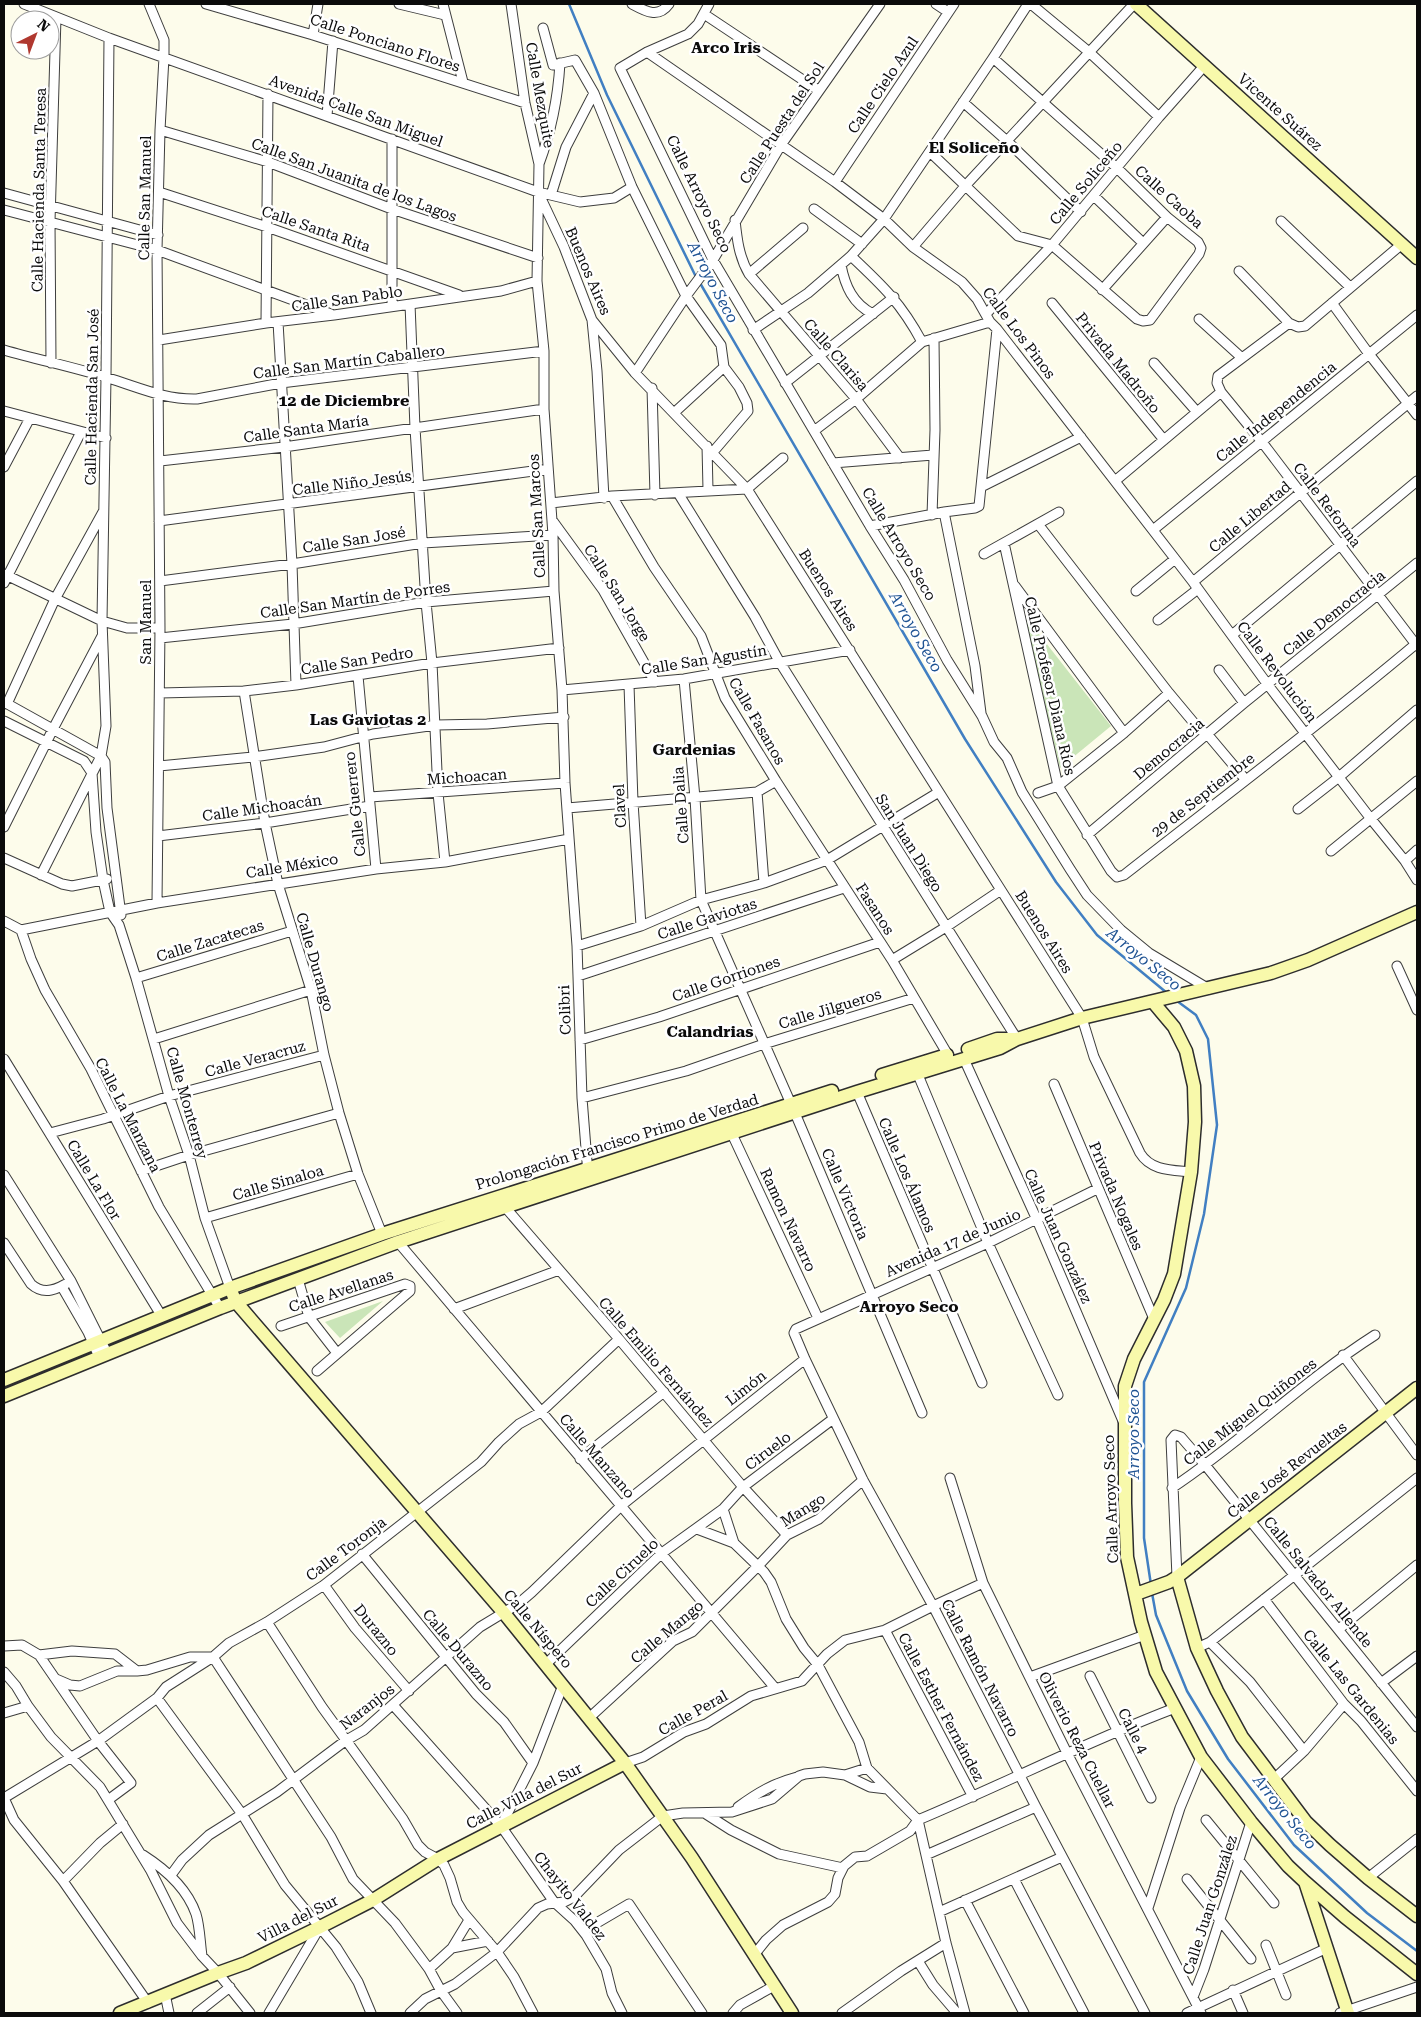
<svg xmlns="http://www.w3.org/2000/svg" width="1421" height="2017" viewBox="0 0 1421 2017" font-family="'Roboto Serif',serif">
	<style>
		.green { fill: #cae5b8 }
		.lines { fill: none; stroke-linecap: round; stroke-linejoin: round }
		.stream { stroke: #417fc2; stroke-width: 2.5 }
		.street-casing { stroke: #3e3e3e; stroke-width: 11 }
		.secondary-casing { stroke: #2d2d2d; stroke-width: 15 }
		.street { stroke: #fff; stroke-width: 9 }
		.secondary { stroke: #f8f9ab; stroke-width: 12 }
		.labels { text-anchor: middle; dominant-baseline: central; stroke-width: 5; stroke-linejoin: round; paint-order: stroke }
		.street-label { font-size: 15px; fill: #0b0b0b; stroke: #fff }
		.neighbourhood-label { font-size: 16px; font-weight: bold; fill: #0b0b0b; stroke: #fff }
		.water-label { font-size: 16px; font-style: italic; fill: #1f5393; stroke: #fff }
	</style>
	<rect width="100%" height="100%" fill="#fdfceb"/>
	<!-- green -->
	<path class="green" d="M1025,620H1028L1111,726L1060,768Z
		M383,1301L340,1338L325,1322Z"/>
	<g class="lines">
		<!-- stream -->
		<path class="stream" d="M569,4L607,95L697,279
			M700,283L965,739L1056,882L1097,935L1167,993
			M1151,1585L1144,1538V1382L1186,1288L1204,1214L1217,1125L1208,1039L1196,1015L1177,1001
			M1152,1593L1156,1615L1187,1691L1228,1759L1294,1845L1367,1913L1417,1951"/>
		<defs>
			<path id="street" d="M24,4L109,38L538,192L580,202L614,198L632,187
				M149,4L164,40V57L160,130L157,250L160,628L157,903
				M206,4L313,35L525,103
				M399,4L445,15
				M443,4L463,82
				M511,4L525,103L539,164L537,281L544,351V409L553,535L554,591L562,690L565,783L577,946L582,1098L588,1174
				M632,4C645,11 658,19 669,4
				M709,4L698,24L688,34L647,52L620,68L713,260L870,526L904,580L947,660L982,716L994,742L1007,758L1022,792L1070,869L1087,895L1121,930L1149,953L1209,989
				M936,4L948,12
				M1031,4L1089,52L1159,117
				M704,14L818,90
				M543,28L553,65L575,60L594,93L632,187L686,296L721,345L724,367L739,387L747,403L748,411L713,452
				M313,35L318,4
				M647,52L835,182L884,219L913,247L962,282L977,299L990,322L997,329L1193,582L1268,685L1371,819L1405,861L1417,880
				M963,102L1007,141L1081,212
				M327,116L333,41
				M160,130L268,162L392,209L538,258
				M392,139V306
				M930,152L1018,236L1052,245L1137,319L1143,321L1150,320L1199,254L1201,248L1198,242L1167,217L1117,168L993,58
				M539,164C551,132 558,97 560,63
				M835,182L954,4
				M159,192L267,227L459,295
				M538,192L564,247L592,320L635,373L747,489L1082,1018L1094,1057L1140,1153C1151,1171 1172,1170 1191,1172
				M4,193L158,235
				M551,195L566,147L594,93
				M1094,196L1143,243
				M814,209L862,244
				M4,210L157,250L331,314
				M735,220C737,239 739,257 749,274L856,399L900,458
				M1281,221L1350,287
				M1402,244L1305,326L1298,327L1289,323L1218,376L1217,383L1221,392L1262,442L1417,646
				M913,247L966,185L1134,4
				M851,256C883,286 901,303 922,342
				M841,265C845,286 853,304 873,314
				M1239,271L1289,323
				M749,274L803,228
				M1102,290L1167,217
				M1052,303L1164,440
				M1332,303L1369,354L1417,415
				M410,304L415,428L426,602L432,663L438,793L445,862
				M986,314L1052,245L1159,117L1205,65
				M1199,319L1242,358
				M592,320L597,371L604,498
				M278,322L292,564L296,685
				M266,323L268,94
				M753,330L808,293L851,256L884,219L993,58L1028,4
				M159,340L266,323L334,315L501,291L537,281
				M4,350C38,360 74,367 108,378C138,387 165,400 197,399L281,383L544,351
				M51,363L50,221L56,17
				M1154,363L1197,412
				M635,373L686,296L713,260L781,145L880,4
				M785,383L894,297
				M652,388L655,495
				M4,411L106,438
				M675,412L724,367
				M814,431L856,399L922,342L990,322
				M707,446L708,490
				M160,461L284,447L544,409
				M833,463L933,455
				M4,467L30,418
				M1115,481L1221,392
				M981,487L1081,437
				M747,489L783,458
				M678,493L755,617L779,661L1017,1039
				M612,496L654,567L701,636L725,698L776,781L892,960L948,1055
				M551,503L612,496L747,489
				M944,512L975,666L981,713
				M932,515L935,430L934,338
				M552,520L603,590L655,682
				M159,521L548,469
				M1038,524L1169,693L1199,729L1208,735L1245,779
				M870,526L944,512L975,508L979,506L997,329
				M1153,530L1417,315
				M1004,543L1058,786L1111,871L1117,877L1124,875C1222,798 1322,723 1417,643
				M984,554L1059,512
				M4,574L102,621L127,628H160
				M160,581L292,564L423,543L553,535
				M1193,582L1417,396
				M4,583L81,432
				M1015,586L1124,733
				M1136,591L1175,559
				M1158,620L1198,589
				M1232,635L1417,481
				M160,638L293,624L426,602L554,591
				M1219,670L1244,703
				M358,676L376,869
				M684,679L695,798L701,900L795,1113L922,1413
				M629,685L633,802L641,926
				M562,690L684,679L850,650
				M244,691L265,823L278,884L311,990L324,1055L339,1113L358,1174L382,1234
				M160,693L244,691L296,685L432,663L559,648
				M4,702L101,756L105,762L107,808L121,915
				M7,704L55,599L103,512
				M4,721L84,761L92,773L96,832L103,880L110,912L119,925L136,978L169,1096L189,1155L205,1218L230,1288
				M159,766L253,757L324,747L373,734L436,725L487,724L564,717
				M757,792L764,883
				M1038,793L1058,786L1124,733L1169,693
				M370,797L565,783
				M567,808L757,792L776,781
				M1298,809L1339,777L1417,710
				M4,827L53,729L102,636
				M1087,835L1244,703L1417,563
				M158,836L265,823L370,806
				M1331,851L1417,781
				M4,858L62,884L72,886L107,879
				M1405,861L1417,850
				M41,875L101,756L106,726L102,621L106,377L109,38
				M4,921L21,930
				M21,930L157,903L376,869L445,862L569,839
				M21,930L31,959L45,990L91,1069L159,1207L220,1308
				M577,946L641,926L701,900L764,883L827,860L939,792
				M892,960L946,927L1001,890
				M1397,966L1417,1010
				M578,976L844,888
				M136,978L292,931
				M154,1039L311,990
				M580,1040L659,1017L880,942
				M4,1059L161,1315
				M964,1059L1037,1220L1123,1421
				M916,1070L988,1243L1058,1395
				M1054,1084L1154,1319
				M857,1092L982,1383
				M582,1098L686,1071L764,1044L914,998
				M50,1133L103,1119L169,1096L324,1055
				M732,1134L818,1318
				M141,1171L189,1155L339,1113
				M4,1175L71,1281L107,1353
				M1097,1189L988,1243L796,1329L794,1333L805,1359L863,1480L933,1606L1036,1807L1145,2013
				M505,1207L619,1339L743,1487L787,1535
				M205,1218L358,1174
				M398,1242L775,1688
				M4,1243L31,1284C44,1296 58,1289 71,1281
				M298,1279L309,1317L337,1353
				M62,1287L88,1332L99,1357
				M454,1309L559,1270
				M281,1326L405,1284L410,1286V1291L317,1371
				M1343,1355L1417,1455
				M580,1459L664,1392
				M950,1478L983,1583L1067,1753L1201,2013
				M1172,1488C1243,1441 1303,1381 1375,1335
				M723,1509L734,1543
				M697,1529L734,1543L764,1572L771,1582L786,1619L804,1648L818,1665L859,1742L867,1768L918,1820L946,1943L965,2013
				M362,1554L476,1694L504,1722L533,1763
				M1177,1577L1171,1440L1175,1435L1181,1437L1206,1466L1417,1727
				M324,1585L355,1628L409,1691
				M1264,1599L1344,1704L1361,1721L1417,1791
				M267,1622L322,1707L403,1819L418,1845L425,1852L438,1859L444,1865L450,1878L457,1902L463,1912L497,1952L514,1977L533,2013
				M1339,1629L1417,1565
				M885,1630L973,1797
				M1210,1642L1250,1682L1304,1751
				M4,1646L22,1645L39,1655L72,1651L115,1654L137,1671L147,1670L190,1657H213L331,1837L353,1879L395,1923L429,1969L441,1991L457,2013
				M1197,1648L1210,1642L1417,1478
				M39,1655L98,1741L131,1783L108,1800
				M546,1664L662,1553L723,1509L743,1487L833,1419
				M4,1672L16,1686L28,1706L51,1737L100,1787L151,1871L177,1923L202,1956L218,1973L250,2013
				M1090,1676L1151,1798
				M1030,1677L1145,1635
				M56,1679L70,1685L80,1686L117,1671H136
				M1381,1683L1417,1656
				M157,1698L242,1814L285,1885L336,1947L358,1982L371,2013
				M393,1705L501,1826L554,1902L575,1921L586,1935L606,1969L612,1993L622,2013
				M4,1713L28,1706
				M589,1718L673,1641L692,1632L759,1565L787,1535L819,1519L863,1480
				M625,1763L643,1757L684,1732L706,1724L751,1696L802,1681L827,1654L845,1640L885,1630L933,1606L983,1583
				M845,1775L870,1787L887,1789
				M1274,1779L1304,1751L1344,1704
				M4,1798L98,1741L157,1698L166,1687L213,1657L229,1643L267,1622L324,1585L481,1462L499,1442L519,1424L541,1412L619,1339
				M4,1798L14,1820L63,1881L148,2003
				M738,1807C757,1793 774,1783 797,1777
				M706,1814L731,1830L779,1854L843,1868
				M918,1820C1004,1784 1088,1741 1175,1708
				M1206,1820L1274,1903
				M501,1826L533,1763L563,1685
				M143,1855C165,1869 187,1888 196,1914C200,1927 200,1942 202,1956
				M926,1855L1036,1807
				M171,1875L182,1860L209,1835L277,1792L345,1741L364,1730L480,1627L518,1604L532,1592L622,1505L805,1359
				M1368,1878L1417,1839
				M1014,1879L1084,2013
				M1187,1879L1251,1959
				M63,1881L100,1843L123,1824
				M965,1900L1024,2013
				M1148,1908L1180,1808L1201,1757
				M939,1912L1062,1857
				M583,1931L629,1904L702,2013
				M1266,1945L1286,1995
				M452,1948L488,1941
				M754,1955L766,1940L783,1925L828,1902L835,1894L838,1878L844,1866L855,1857L867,1856L910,1831L918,1820
				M918,1961L933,1985L957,2013
				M429,1969L452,1948L469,1920
				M1233,1990L1243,2013
				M165,1994L169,2013
				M1193,1997L1204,1969L1251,1822
				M197,2013L230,1987
				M269,2013L320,1927
				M410,2013L425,1999L455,1984L497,1952L538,1908L547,1904L564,1902L574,1897L619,1850L663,1816L683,1813L732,1812L772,1799L799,1776L805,1774L823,1772L845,1775L867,1768
				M733,2013L740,2005L774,1986
				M842,2013L901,1971L946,1943
				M1187,2013L1325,1949
				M1340,2013L1417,1987"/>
			<path id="secondary" d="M1136,4L1417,258
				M1153,1002L1174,1027L1186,1051L1194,1086L1195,1122L1191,1172L1174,1274L1164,1300L1134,1359L1125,1386V1503L1127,1557L1141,1622L1156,1672L1201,1757L1251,1822L1288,1866L1305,1882L1345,1917L1417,1974
				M968,1049L997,1039H1014
				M882,1075L947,1055
				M233,1295L236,1302L504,1613L625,1763L692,1858L792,2013
				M4,1380L230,1288L382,1234L832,1091
				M4,1396L220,1308L398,1242L857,1092L1000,1048L1017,1039L1082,1018L1271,973L1308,960L1417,912
				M1177,1577L1197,1648L1217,1691L1242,1737L1306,1822L1330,1845L1368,1878L1417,1916
				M1136,1594L1169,1582L1177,1577L1417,1388
				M1305,1882L1348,2013
				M120,2013L218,1973L246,1963L320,1927L373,1900L438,1859L625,1763"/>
		</defs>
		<!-- street casing -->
		<use href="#street" class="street-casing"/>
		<!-- secondary casing -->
		<use href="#secondary" class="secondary-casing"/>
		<!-- street -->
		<use href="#street" class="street"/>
		<!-- secondary -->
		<use href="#secondary" class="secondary"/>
	</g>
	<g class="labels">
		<!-- street labels -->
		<g class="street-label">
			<text transform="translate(385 43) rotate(18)">Calle Ponciano Flores</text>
			<text transform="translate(883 85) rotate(-56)">Calle Cielo Azul</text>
			<text transform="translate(540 95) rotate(80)">Calle Mezquite</text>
			<text transform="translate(356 111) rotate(20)">Avenida Calle San Miguel</text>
			<text transform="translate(1280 112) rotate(42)">Vicente Suárez</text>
			<text transform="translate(782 123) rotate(-57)">Calle Puesta del Sol</text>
			<text transform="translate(354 180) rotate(20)">Calle San Juanita de los Lagos</text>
			<text transform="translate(1086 183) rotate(-50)">Calle Soliceño</text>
			<text transform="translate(39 190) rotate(-89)">Calle Hacienda Santa Teresa</text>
			<text transform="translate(699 194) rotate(64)">Calle Arroyo Seco</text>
			<text transform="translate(1169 197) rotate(42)">Calle Caoba</text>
			<text transform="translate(145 198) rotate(-89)">Calle San Manuel</text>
			<text transform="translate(316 229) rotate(19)">Calle Santa Rita</text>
			<text transform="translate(588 271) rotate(67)">Buenos Aires</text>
			<text transform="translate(347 299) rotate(-8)">Calle San Pablo</text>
			<text transform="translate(1019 333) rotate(53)">Calle Los Pinos</text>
			<text transform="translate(836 355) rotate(49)">Calle Clarisa</text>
			<text transform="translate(349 362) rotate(-7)">Calle San Martín Caballero</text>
			<text transform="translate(1118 363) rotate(51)">Privada Madroño</text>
			<text transform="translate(92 397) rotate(-89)">Calle Hacienda San José</text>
			<text transform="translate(1276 412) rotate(-39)">Calle Independencia</text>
			<text transform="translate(306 429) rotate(-8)">Calle Santa María</text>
			<text transform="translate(352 483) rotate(-7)">Calle Niño Jesús</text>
			<text transform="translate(1327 505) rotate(53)">Calle Reforma</text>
			<text transform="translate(537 516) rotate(-93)">Calle San Marcos</text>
			<text transform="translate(1250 517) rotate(-40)">Calle Libertad</text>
			<text transform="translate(354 540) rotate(-9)">Calle San José</text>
			<text transform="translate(899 544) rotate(59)">Calle Arroyo Seco</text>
			<text transform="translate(828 590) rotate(57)">Buenos Aires</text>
			<text transform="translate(617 593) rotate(58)">Calle San Jorge</text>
			<text transform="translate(355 600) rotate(-8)">Calle San Martín de Porres</text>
			<text transform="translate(1334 613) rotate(-39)">Calle Democracia</text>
			<text transform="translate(146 622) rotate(-90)">San Manuel</text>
			<text transform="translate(704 660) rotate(-9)">Calle San Agustín</text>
			<text transform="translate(357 661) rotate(-9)">Calle San Pedro</text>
			<text transform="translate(1277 672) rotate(53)">Calle Revolución</text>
			<text transform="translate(1050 686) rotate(77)">Calle Profesor Diana Ríos</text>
			<text transform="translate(757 721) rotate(60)">Calle Fasanos</text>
			<text transform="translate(1169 749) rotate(-40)">Democracia</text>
			<text transform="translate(467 777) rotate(-4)">Michoacan</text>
			<text transform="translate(1203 795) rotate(-38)">29 de Septiembre</text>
			<text transform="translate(355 804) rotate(-96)">Calle Guerrero</text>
			<text transform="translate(681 805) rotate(-94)">Calle Dalia</text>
			<text transform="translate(620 806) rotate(-93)">Clavel</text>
			<text transform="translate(262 808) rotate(-8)">Calle Michoacán</text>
			<text transform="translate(909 843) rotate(58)">San Juan Diego</text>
			<text transform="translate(292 866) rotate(-9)">Calle México</text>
			<text transform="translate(875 909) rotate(57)">Fasanos</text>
			<text transform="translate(707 919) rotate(-18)">Calle Gaviotas</text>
			<text transform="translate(1044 932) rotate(58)">Buenos Aires</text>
			<text transform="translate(210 941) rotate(-17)">Calle Zacatecas</text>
			<text transform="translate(315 962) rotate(74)">Calle Durango</text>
			<text transform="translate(726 979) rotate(-19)">Calle Gorriones</text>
			<text transform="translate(830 1009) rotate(-17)">Calle Jilgueros</text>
			<text transform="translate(565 1010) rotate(-92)">Colibri</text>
			<text transform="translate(255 1059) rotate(-15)">Calle Veracruz</text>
			<text transform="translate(187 1103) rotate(74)">Calle Monterrey</text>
			<text transform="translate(128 1115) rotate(63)">Calle La Manzana</text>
			<text transform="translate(617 1142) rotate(-17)">Prolongación Francisco Primo de Verdad</text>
			<text transform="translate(907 1175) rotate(67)">Calle Los Álamos</text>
			<text transform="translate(94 1180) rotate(59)">Calle La Flor</text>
			<text transform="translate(278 1183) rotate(-16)">Calle Sinaloa</text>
			<text transform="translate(845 1194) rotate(67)">Calle Victoria</text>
			<text transform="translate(1116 1196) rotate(67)">Privada Nogales</text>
			<text transform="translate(788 1220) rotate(65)">Ramon Navarro</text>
			<text transform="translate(1058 1236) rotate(66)">Calle Juan González</text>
			<text transform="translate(953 1243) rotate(-24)">Avenida 17 de Junio</text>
			<text transform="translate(341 1291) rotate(-18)">Calle Avellanas</text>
			<text transform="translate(656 1362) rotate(49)">Calle Emilio Fernández</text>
			<text transform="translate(746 1388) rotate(-38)">Limón</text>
			<text transform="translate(1250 1412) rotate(-38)">Calle Miguel Quiñones</text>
			<text transform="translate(768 1451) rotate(-37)">Ciruelo</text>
			<text transform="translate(597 1456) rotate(49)">Calle Manzano</text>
			<text transform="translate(1287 1470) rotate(-38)">Calle José Revueltas</text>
			<text transform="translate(1111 1499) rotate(-92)">Calle Arroyo Seco</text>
			<text transform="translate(803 1510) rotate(-32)">Mango</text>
			<text transform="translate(346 1549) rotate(-37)">Calle Toronja</text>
			<text transform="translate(622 1573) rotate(-43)">Calle Ciruelo</text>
			<text transform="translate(1318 1582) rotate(51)">Calle Salvador Allende</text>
			<text transform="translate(538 1629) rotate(50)">Calle Níspero</text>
			<text transform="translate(376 1630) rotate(51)">Durazno</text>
			<text transform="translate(667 1632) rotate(-40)">Calle Mango</text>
			<text transform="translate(458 1650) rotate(50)">Calle Durazno</text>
			<text transform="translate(980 1668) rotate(63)">Calle Ramón Navarro</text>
			<text transform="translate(1351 1687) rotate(51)">Calle Las Gardenias</text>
			<text transform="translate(367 1707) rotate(-38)">Naranjos</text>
			<text transform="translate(941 1707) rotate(62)">Calle Esther Fernández</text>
			<text transform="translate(693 1713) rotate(-29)">Calle Peral</text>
			<text transform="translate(1133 1731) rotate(63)">Calle 4</text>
			<text transform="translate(1077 1740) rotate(63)">Oliverio Reza Cuellar</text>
			<text transform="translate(524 1796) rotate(-27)">Calle Villa del Sur</text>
			<text transform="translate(570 1896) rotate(52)">Chayito Valdez</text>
			<text transform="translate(1210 1905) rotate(-72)">Calle Juan González</text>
			<text transform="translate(298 1919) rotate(-27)">Villa del Sur</text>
		</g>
		<!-- neighbourhood labels -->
		<g class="neighbourhood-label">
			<text x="726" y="47">Arco Iris</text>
			<text x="974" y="147">El Soliceño</text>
			<text x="344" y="400">12 de Diciembre</text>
			<text x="368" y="719">Las Gaviotas 2</text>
			<text x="694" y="749">Gardenias</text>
			<text x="710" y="1031">Calandrias</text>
			<text x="909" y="1306">Arroyo Seco</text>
		</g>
		<!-- water labels -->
		<g class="water-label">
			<text transform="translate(713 282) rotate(62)">Arroyo Seco</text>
			<text transform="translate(916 632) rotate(60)">Arroyo Seco</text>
			<text transform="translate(1144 959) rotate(39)">Arroyo Seco</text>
			<text transform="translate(1133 1434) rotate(-90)">Arroyo Seco</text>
			<text transform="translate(1285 1812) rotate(51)">Arroyo Seco</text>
		</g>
	</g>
	<!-- border -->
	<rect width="1421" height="2017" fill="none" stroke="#0b0b0b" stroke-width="10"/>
	<!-- north arrow -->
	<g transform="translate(35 35) rotate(42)"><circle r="24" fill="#ffffff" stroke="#9d9d9d"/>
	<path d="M0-4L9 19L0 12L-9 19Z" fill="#b0382f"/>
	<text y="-8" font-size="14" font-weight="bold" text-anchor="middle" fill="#0b0b0b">N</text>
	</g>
</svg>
